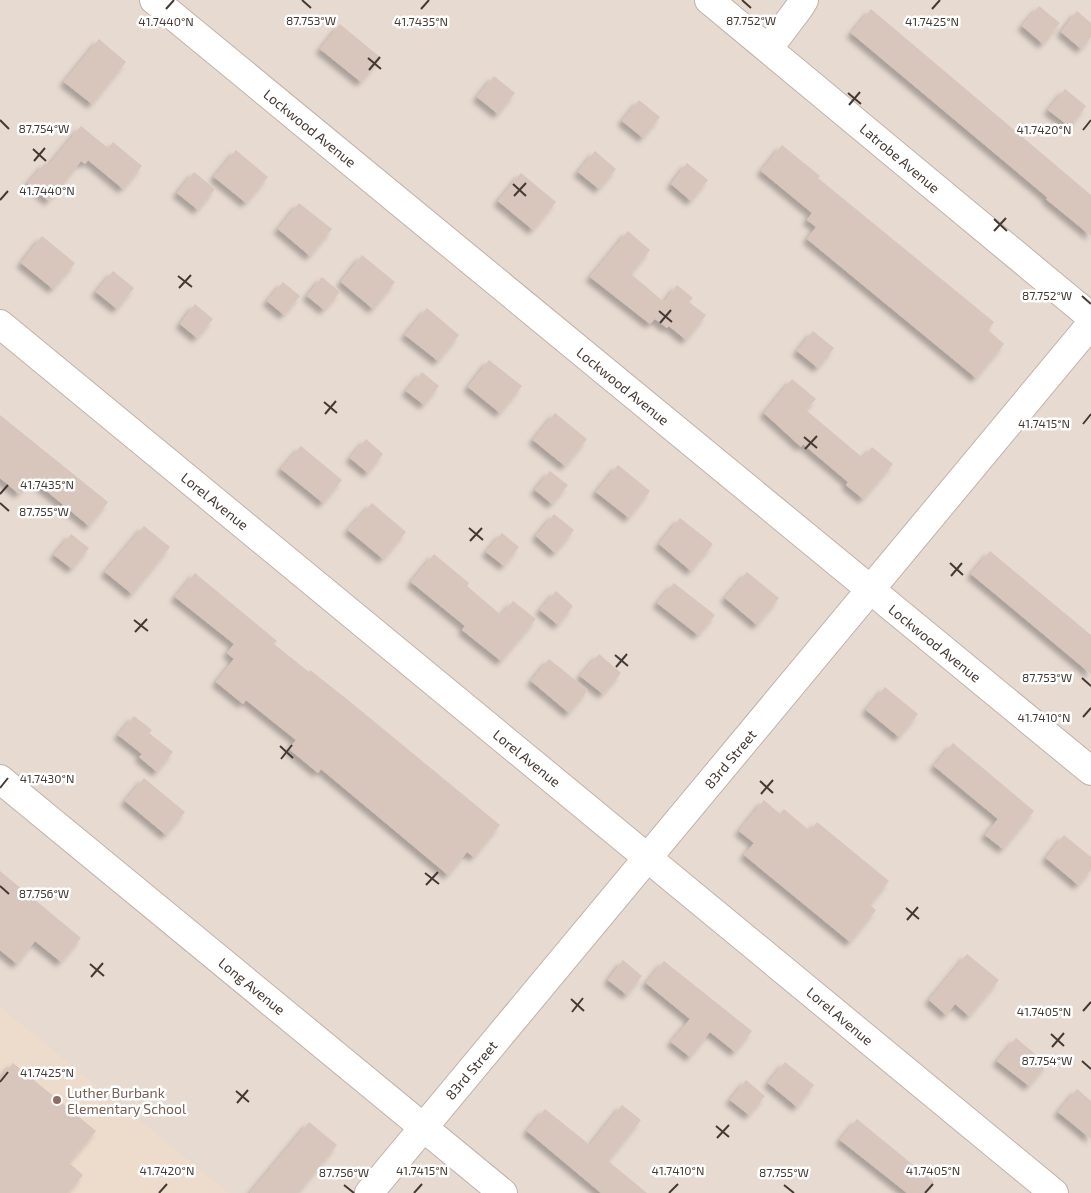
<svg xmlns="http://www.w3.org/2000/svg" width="1091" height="1193" viewBox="0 0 1091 1193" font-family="'Exo 2',sans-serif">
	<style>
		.residential { fill: #e7dad1 }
		.education { fill: #eddbcc }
		.building { fill: #d8c5bb; filter: url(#shadow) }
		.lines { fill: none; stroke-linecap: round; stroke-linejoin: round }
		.minor-casing { stroke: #c1b2a8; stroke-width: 30 }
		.minor { stroke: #fff; stroke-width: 28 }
		.ticks { fill: none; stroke: #453933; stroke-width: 2 }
		.education-dot { fill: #8d6e63; stroke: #fff; stroke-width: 2 }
		.labels { text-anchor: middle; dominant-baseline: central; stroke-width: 5; stroke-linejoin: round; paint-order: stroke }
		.street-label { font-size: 14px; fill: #453933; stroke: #fff }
		.education-label { font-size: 14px; fill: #785e54; stroke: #fff; text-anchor: start }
		.ticks-label { font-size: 12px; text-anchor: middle; fill: #453933; stroke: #fff; stroke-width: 5; stroke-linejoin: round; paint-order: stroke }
	</style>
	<defs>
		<filter id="shadow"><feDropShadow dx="-4.5" dy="4.5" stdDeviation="2.5" flood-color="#0004"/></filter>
	</defs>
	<rect width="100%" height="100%" fill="#f3eae3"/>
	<!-- residential -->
	<path class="residential" d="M0,0H1091V1193H0Z"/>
	<!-- education -->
	<path class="education" d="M0,1007L229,1193H0Z"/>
	<!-- building -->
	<path class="building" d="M1039,6L1060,23L1043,44L1022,26Z
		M871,9L1091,195V236L1046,199L1048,198L851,33Z
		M1077,11L1091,23V37L1081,49L1061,32Z
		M340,24L381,58L361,82L320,49Z
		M99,39L126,62L92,104L64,82Z
		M494,76L515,93L498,114L477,97Z
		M1065,89L1086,106L1070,127L1048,110Z
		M639,100L660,117L643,138L622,121Z
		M81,126L108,148L113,142L142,166L123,189L88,160L85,164L81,161L49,201L28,183L45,163L48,166Z
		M782,145L820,176L818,178L994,322L988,330L1004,344L976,378L807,239L816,227L807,220L812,213L761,171Z
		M236,150L268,177L246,203L214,177Z
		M595,151L616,169L599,189L578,172Z
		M687,163L708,180L691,201L671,184Z
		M194,172L215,189L198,210L177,193Z
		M521,173L556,202L533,230L498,201Z
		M299,203L332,229L310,256L278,229Z
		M628,231L650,250L631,274L664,302L677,285L693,298L689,302L706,315L686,340L669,326L667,328L655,319L650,324L590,277Z
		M42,236L75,263L53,289L21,263Z
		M362,255L395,282L373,309L341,282Z
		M113,271L134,288L117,309L96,292Z
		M322,277L340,292L324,310L307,296Z
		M283,282L300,296L284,315L267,301Z
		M195,304L213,319L197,338L180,324Z
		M427,308L459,335L438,361L405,335Z
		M813,331L834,348L818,368L797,351Z
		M489,360L522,386L500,413L468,387Z
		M422,372L439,386L424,405L406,391Z
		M792,379L816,399L806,410L863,458L872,447L893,464L863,499L846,485L848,482L803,444L801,447L764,413Z
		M555,413L587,439L565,466L533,440Z
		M0,415L108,502L89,526L32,479L19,494L0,478Z
		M366,439L383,454L368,473L350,458Z
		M301,446L342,480L323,503L281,469Z
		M618,465L650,491L629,518L596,492Z
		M550,471L568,485L552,504L535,490Z
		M372,503L406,532L383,559L348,530Z
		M554,514L574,530L555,553L536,536Z
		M680,518L713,544L691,571L659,544Z
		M144,526L170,547L132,594L105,572Z
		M502,533L519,547L504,566L486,552Z
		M71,534L89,548L72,569L54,555Z
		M990,551L1091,635V674L971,574Z
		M434,554L469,583L467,586L501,615L513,601L536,619L501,661L462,630L465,626L411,582Z
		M747,572L779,598L757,625L725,598Z
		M195,573L277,641L274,644L309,672L310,670L348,700L500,825L474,857L467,852L448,875L321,769L318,773L289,749L296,740L246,700L243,704L216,682L234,659L227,653L234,644L175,597Z
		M674,583L715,615L698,635L657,603Z
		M556,591L573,606L558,625L540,610Z
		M599,654L621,673L603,694L580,676Z
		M549,659L588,690L569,713L531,681Z
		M885,687L918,714L899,737L866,710Z
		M134,716L152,730L149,733L173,752L157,772L139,757L142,754L118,735Z
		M953,743L1034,811L1003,849L985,835L998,819L934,766Z
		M144,778L185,812L166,835L125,801Z
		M764,800L780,814L784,809L810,831L817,822L889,881L870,905L876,910L850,942L744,855L754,843L739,831Z
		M1064,835L1091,857V870L1078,885L1046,858Z
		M0,871L81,938L61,962L35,941L17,964L0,950Z
		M967,954L999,980L969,1016L955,1004L946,1015L929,1000Z
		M623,960L642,976L627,995L608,980Z
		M664,961L752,1031L735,1052L710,1032L690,1057L671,1042L690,1019L646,983Z
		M1016,1038L1047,1064L1029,1086L997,1061Z
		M785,1062L814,1085L797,1107L768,1083Z
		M13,1063L96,1131L69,1163L83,1175L68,1193H0V1079Z
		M746,1080L765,1096L749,1115L730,1100Z
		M1077,1089L1091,1101V1139L1058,1112Z
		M622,1105L641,1120L608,1161L647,1193H601L527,1131L545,1109L590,1145Z
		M857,1119L934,1182L924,1193H907L840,1140Z
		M309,1122L337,1145L298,1193H250Z"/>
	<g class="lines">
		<defs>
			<path id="minor" d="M154,0L1091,771
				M709,0L1091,317
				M768,49L799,8L804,0
				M0,324L1054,1193
				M0,779L503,1193
				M369,1193L1091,324"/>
		</defs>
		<!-- minor casing -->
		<use href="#minor" class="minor-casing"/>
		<!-- minor -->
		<use href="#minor" class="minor"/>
	</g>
	<!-- ticks -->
	<path class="ticks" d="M302,0L311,8M742,0L751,8M166,9L174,0M421,9L429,0M932,9L940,0M368,58L381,69M369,70L380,57M848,93L861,104M849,105L860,92M0,120L9,129M1083,130L1091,120M33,149L46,161M34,161L45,148M513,184L526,196M514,196L526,183M0,200L8,191M994,219L1007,231M994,231L1006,218M178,276L192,287M179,288L191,275M1082,296L1091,304M659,311L672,322M660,323L671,310M324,402L337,413M325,414L336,401M1083,424L1091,414M804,437L817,448M805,449L817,436M0,494L8,485M0,503L9,511M469,528L483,540M470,541L482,528M950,563L963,575M951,576L962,563M134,620L148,631M135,632L147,619M615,655L628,666M616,667L627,654M1082,678L1091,686M1083,717L1091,708M280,746L293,758M281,759L292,745M760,781L773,793M0,788L8,778M761,794L773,780M425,873L439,884M426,885L438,872M0,886L9,894M906,908L919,919M907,920L918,907M90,964L104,976M91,977L103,963M571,999L584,1011M1083,1011L1091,1002M572,1012L583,998M1051,1034L1064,1046M1052,1047L1064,1033M1082,1061L1091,1069M0,1082L8,1072M236,1091L249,1102M237,1103L248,1090M716,1126L729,1137M717,1138L729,1125M344,1185L354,1193M784,1185L794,1193M159,1193L167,1184M414,1193L422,1184M669,1193L678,1184M925,1193L933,1184"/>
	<!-- markers -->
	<circle class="education-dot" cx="57" cy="1100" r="5"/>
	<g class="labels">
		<!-- street labels -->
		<g class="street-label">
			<text transform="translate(310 128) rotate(39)">Lockwood Avenue</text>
			<text transform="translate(900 158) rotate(40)">Latrobe Avenue</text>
			<text transform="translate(623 386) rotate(39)">Lockwood Avenue</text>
			<text transform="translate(215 501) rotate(39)">Lorel Avenue</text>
			<text transform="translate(935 643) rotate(39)">Lockwood Avenue</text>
			<text transform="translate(527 758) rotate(39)">Lorel Avenue</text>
			<text transform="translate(730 759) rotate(-50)">83rd Street</text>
			<text transform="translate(252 986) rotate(39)">Long Avenue</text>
			<text transform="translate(840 1016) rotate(40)">Lorel Avenue</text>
			<text transform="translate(471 1070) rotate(-50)">83rd Street</text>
		</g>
		<!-- education labels -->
		<g class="education-label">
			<text x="67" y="1092">Luther Burbank<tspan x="67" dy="16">Elementary School</tspan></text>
		</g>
	</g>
	<g class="ticks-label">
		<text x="311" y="25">87.753°W</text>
		<text x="751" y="25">87.752°W</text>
		<text x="166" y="26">41.7440°N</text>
		<text x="421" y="26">41.7435°N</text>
		<text x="932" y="26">41.7425°N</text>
		<text x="44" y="133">87.754°W</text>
		<text x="1044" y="134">41.7420°N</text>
		<text x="47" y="195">41.7440°N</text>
		<text x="1047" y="300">87.752°W</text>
		<text x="1044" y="428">41.7415°N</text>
		<text x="47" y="489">41.7435°N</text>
		<text x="44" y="516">87.755°W</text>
		<text x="1047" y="682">87.753°W</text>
		<text x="1044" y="722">41.7410°N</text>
		<text x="47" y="783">41.7430°N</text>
		<text x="44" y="898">87.756°W</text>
		<text x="1044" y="1016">41.7405°N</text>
		<text x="1047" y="1065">87.754°W</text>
		<text x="47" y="1077">41.7425°N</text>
		<text x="167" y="1175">41.7420°N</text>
		<text x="422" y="1175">41.7415°N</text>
		<text x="678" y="1175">41.7410°N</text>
		<text x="933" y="1175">41.7405°N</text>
		<text x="344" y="1177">87.756°W</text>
		<text x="784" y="1177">87.755°W</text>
	</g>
</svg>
